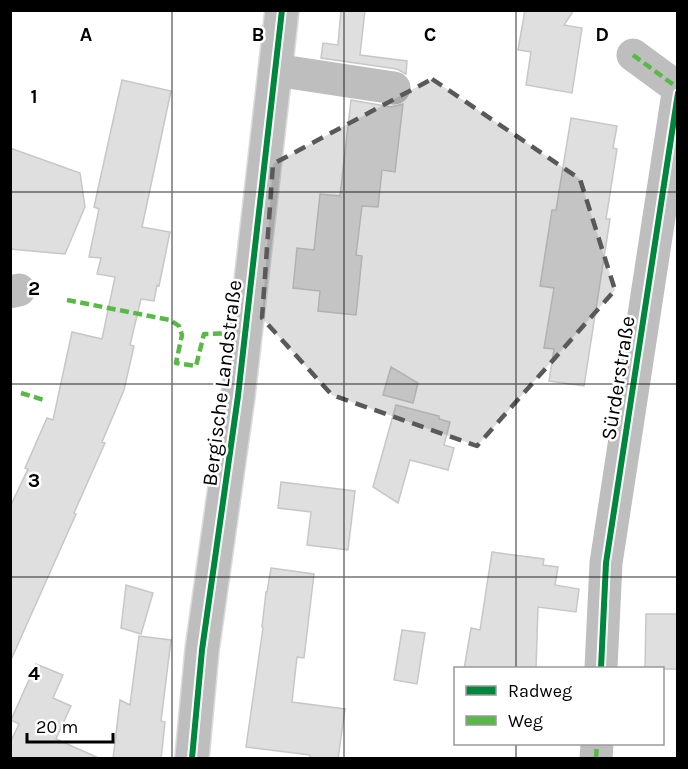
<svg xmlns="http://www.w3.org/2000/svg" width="688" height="769" viewBox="0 0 688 769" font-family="Karla,sans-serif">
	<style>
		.building { fill: #dfdfdf; stroke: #c7c7c7; stroke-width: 1.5 }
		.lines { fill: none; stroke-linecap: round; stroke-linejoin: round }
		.major-casing { stroke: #dbdbdb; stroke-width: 36 }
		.minor { stroke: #bebebe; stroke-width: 33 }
		.major { stroke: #bebebe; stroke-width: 33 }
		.quiet { stroke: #58b947; stroke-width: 4.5; stroke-dasharray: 9 4.5; stroke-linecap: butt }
		.cycleway-casing { stroke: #fff; stroke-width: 10 }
		.cycleway { stroke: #00873e; stroke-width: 6 }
		.marked { fill: #595959; fill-opacity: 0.2; stroke: #595959; stroke-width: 4.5; stroke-dasharray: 12 8; stroke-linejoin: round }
		.grid { fill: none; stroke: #000; stroke-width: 1.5; stroke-opacity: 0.55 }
		.labels { text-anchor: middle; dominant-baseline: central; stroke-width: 5; stroke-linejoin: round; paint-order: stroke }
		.street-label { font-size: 21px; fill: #000; stroke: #fff }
		.grid-label { font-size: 20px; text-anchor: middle; font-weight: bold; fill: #000; stroke: #fff; stroke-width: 5; stroke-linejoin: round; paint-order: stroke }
	</style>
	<rect width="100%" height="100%" fill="#fff"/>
	<!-- building -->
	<path class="building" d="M341,10H365L360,55L407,61L406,74L397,69L321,58L323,43L338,45Z
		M525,10H574L564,25L582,28L572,93L526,85L531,52L518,50Z
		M122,80L171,91L142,227L170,232L159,286L157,285L154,301L141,299L130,345L134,346L124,390L102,442L105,443L74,513L76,514L10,662V507L28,469L25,468L47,418L53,420L72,332L102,339L115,277L97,274L101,258L89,257L99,209L94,207Z
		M351,100L391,107L403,104L395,172L382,170L378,207L362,206L356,255L362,256L356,315L318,311L320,291L293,288L297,248L314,250L320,194L340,196Z
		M571,118L617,126L613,148L617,149L606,219H610L584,386L549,381L554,349L544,348L554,288L540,286L552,210H556Z
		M10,148L80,173L85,207L65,254L10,249Z
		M391,367L418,383L413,403L383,395Z
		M396,405L439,416V419L450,422L444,445L454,448L448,470L410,460L398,503L373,487Z
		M281,482L355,491L348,550L307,545L311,512L278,508Z
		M492,552L544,559L543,565L558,567L555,585L579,589L576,612L538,607L536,669H464L471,628L480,630Z
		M271,568L314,574L304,658L297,657L292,702L345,709L338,759H310V755L246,747L263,628L262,627L266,592H267Z
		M126,585L153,593L141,634L121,628Z
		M646,614H678V669H645Z
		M402,630L425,633L417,684L394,680Z
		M139,636L171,640L161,721L165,722L161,759H113L120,700L130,705Z
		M36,664L63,675L53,698L71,706L56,739L101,759H10V743L19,724L11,720Z"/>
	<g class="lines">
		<defs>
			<path id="major" d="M192,758L202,650L238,396L282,10"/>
		</defs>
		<!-- major casing -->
		<use href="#major" class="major-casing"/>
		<!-- minor -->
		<path class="minor" d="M633,55L678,88
			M275,70L394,88
			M10,292L19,290
			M601,668L606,563L678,93
			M596,758L597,744"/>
		<!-- major -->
		<use href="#major" class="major"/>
		<!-- quiet -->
		<path class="quiet" d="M633,55L678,88
			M67,300L170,320L179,326L182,335L176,363L196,366L204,334L245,333
			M21,393L44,400
			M596,758L597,744"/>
		<defs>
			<path id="cycleway" d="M601,668L606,563L678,93
				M192,758L202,650L238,396L282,10"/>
		</defs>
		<!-- cycleway casing -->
		<use href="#cycleway" class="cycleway-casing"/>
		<!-- cycleway -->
		<use href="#cycleway" class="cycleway"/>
	</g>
	<!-- marked area -->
	<path class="marked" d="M432,79L580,179L615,290L477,446L332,395L262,318L273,164Z"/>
	<!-- grid -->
	<path class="grid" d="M172,10V758M344,10V758M516,10V668M10,192H678M10,384H678M10,577H678M516,744V758"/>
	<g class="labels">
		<!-- street labels -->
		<g class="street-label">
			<text transform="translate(618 378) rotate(-81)">Sürderstraße</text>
			<text transform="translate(222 383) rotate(-83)">Bergische Landstraße</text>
		</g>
	</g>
	<g class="grid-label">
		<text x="86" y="41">A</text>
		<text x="258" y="41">B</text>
		<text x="430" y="41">C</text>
		<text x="602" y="41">D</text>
		<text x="34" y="103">1</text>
		<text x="34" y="295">2</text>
		<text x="34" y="487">3</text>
		<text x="34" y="680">4</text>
	</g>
	<!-- border -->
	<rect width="688" height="769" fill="none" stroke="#000000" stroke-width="24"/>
	<!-- legend -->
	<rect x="454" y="667" width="210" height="78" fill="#ffffff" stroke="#999999" stroke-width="1.5"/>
	<rect x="466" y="686" width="30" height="9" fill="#00873e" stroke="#999999" stroke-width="1.5"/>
	<text x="508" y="697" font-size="18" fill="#000000">Radweg</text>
	<rect x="466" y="716" width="30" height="9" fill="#58b947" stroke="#999999" stroke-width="1.5"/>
	<text x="508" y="727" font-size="18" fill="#000000">Weg</text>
	<!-- scale -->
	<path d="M27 733v9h86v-9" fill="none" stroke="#000000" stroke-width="3"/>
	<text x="36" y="733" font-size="18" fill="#000000" stroke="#ffffff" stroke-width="4.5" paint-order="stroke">20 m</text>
</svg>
